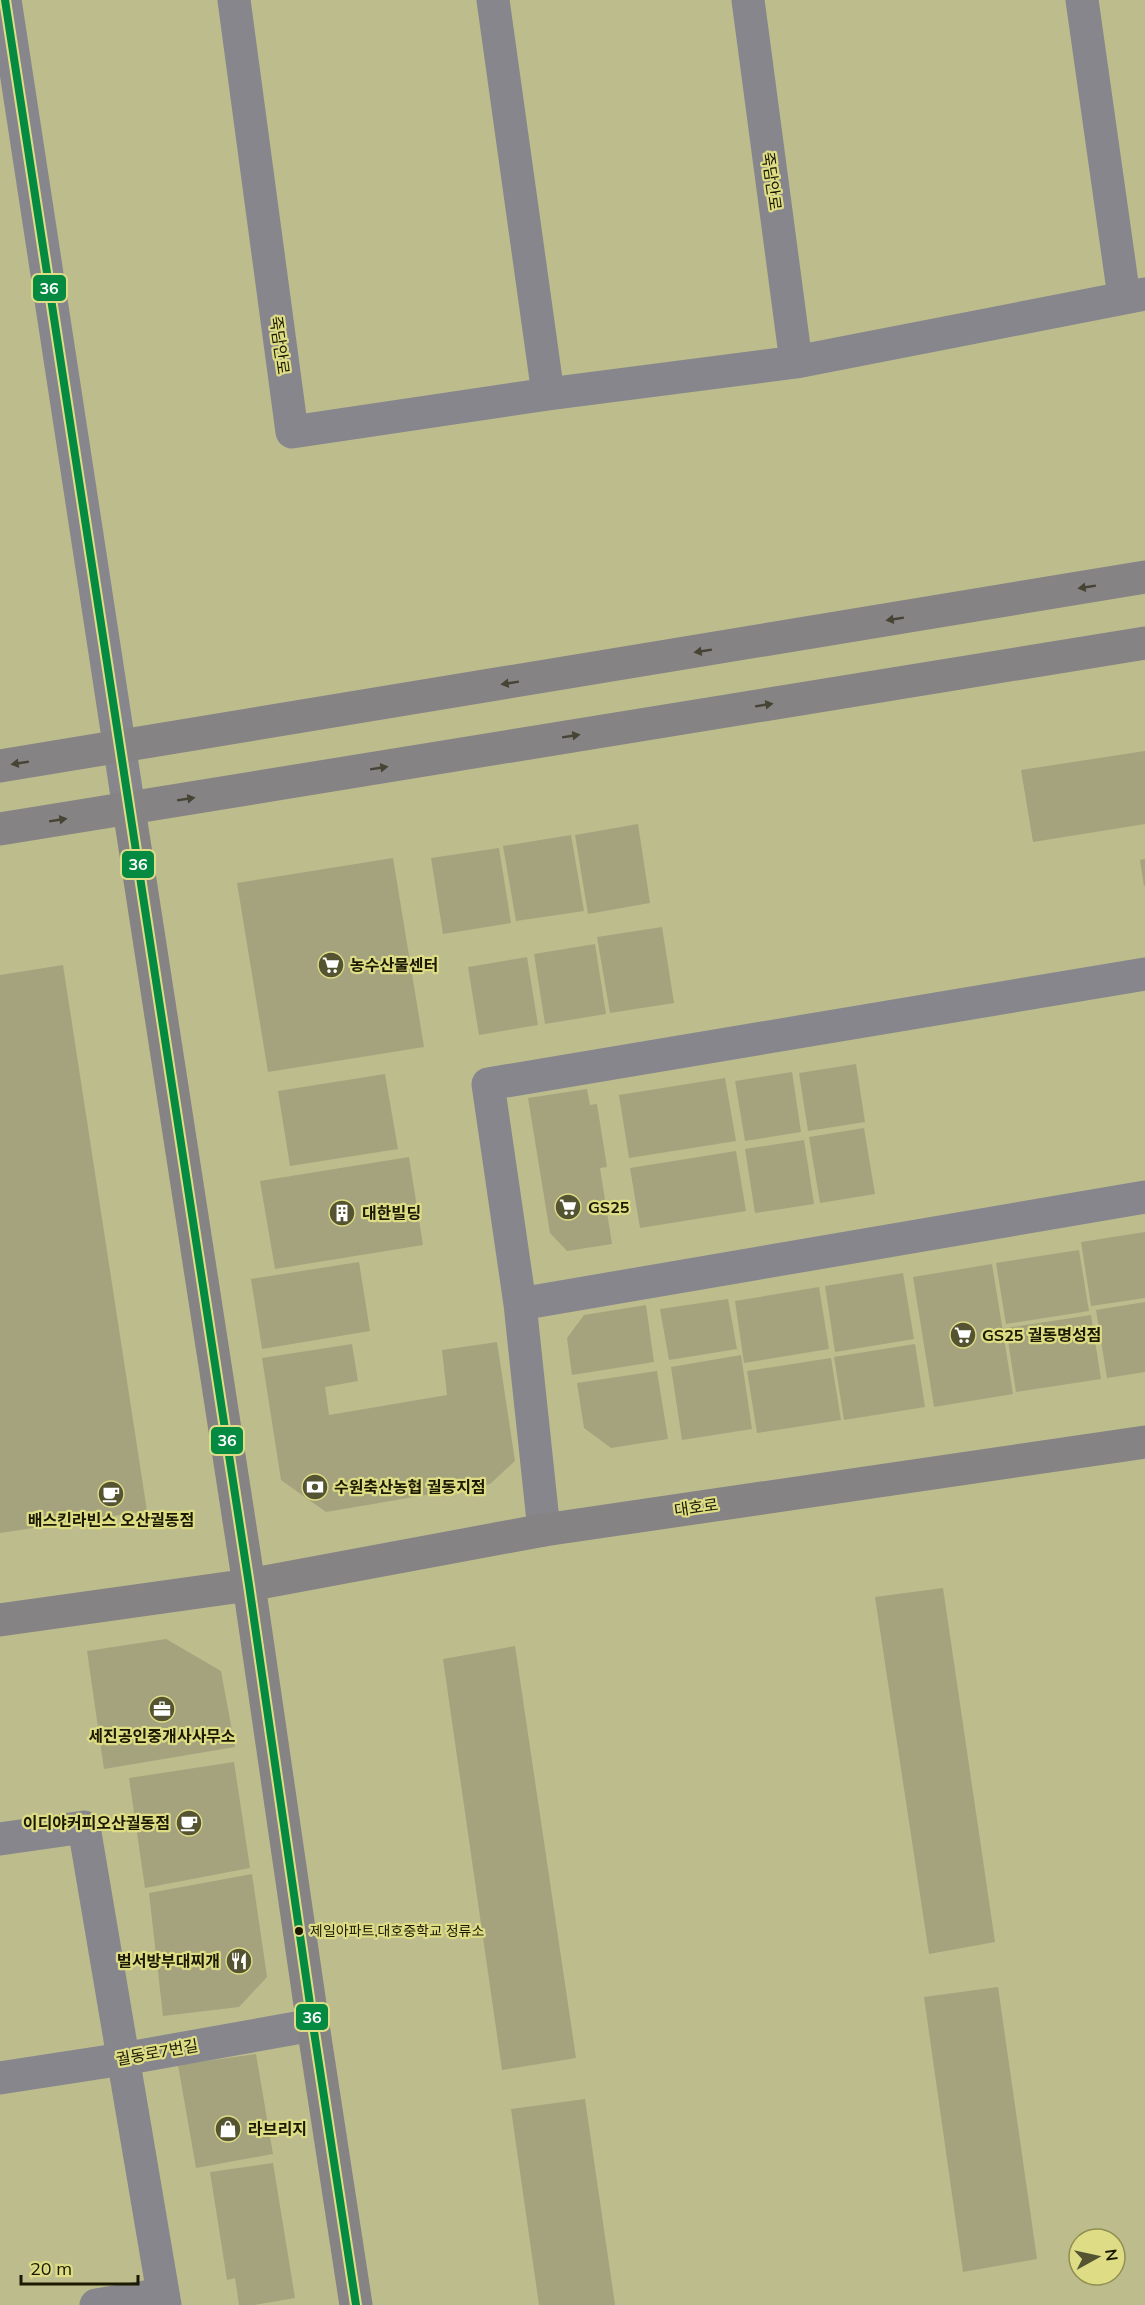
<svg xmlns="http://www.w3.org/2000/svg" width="1145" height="2305" viewBox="0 0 1145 2305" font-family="Mulish,'Noto Sans KR',sans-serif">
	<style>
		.building { fill: #a4a37e }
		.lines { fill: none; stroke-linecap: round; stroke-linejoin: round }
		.street { stroke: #87868d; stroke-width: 33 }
		.secondary { stroke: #858384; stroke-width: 33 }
		.bus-1-casing { stroke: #dedd86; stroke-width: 12 }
		.bus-1 { stroke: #058a41; stroke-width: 8 }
		.oneway { fill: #454435 }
		.bus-dot { fill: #1b1a01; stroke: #dedd86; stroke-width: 2 }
		.labels { text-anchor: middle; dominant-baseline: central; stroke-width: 4.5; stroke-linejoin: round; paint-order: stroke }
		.bus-label { font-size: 14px; fill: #1b1a01; stroke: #dedd86; text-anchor: start }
		.street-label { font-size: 16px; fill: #1b1a01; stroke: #dedd86 }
		.poi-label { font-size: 16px; font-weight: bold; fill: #1b1a01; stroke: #dedd86; text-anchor: start }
		.line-badge { stroke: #dedd86; stroke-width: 2 }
		.badge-label { font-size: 16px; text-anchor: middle; font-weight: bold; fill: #fff }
	</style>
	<rect width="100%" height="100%" fill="#bdbc8d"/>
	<!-- building -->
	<path class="building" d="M1145,751V824L1033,842L1021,770Z
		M638,824L650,903L588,914L575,835Z
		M571,835L584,911L516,921L503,846Z
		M499,848L511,923L443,934L431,858Z
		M393,858L424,1047L268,1072L237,883Z
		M1145,859V885L1144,886L1140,860Z
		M662,927L674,1003L610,1013L597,937Z
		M595,944L606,1014L545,1024L534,954Z
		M527,957L538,1025L479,1035L468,967Z
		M63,965L147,1511L0,1533V975Z
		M856,1064L865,1122L808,1131L799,1073Z
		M792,1072L801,1132L745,1141L735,1081Z
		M385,1074L398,1149L290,1166L278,1091Z
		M725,1078L736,1141L629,1158L619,1095Z
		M587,1089L590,1105L597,1104L607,1167L600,1168L612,1244L567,1251L550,1233L528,1098Z
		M864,1128L875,1194L820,1203L809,1137Z
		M804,1140L814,1204L755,1213L745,1149Z
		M736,1151L746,1211L640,1228L630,1168Z
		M409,1157L423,1245L275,1269L260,1181Z
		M1145,1232V1298L1091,1306L1081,1242Z
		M1079,1250L1089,1311L1006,1324L996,1263Z
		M359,1262L370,1331L262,1349L251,1279Z
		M992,1264L1013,1394L934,1407L913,1277Z
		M903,1273L914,1339L835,1352L825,1286Z
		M819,1287L829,1349L744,1363L735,1301Z
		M728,1299L737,1349L669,1360L660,1309Z
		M1145,1302V1372L1107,1378L1096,1310Z
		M646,1305L654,1362L572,1375L567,1338L584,1315Z
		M1091,1315L1101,1379L1016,1392L1006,1328Z
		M497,1342L515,1461L490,1484L326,1512L281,1480L262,1358L352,1344L358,1381L325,1387L329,1415L447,1395L442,1350Z
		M915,1344L925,1407L844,1420L834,1357Z
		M741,1355L752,1429L682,1440L671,1367Z
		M831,1358L841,1420L757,1433L747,1371Z
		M657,1371L668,1439L611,1448L584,1428L577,1383Z
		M943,1588L995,1942L929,1954L875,1597Z
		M166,1639L221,1671L235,1747L104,1769L87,1651Z
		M515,1646L576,2058L502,2070L443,1659Z
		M234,1762L250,1868L145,1888L129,1778Z
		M252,1874L267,1977L239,2007L163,2016L149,1893Z
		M998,1987L1037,2259L963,2272L924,1997Z
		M256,2054L273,2154L196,2168L178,2065Z
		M585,2099L615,2305H539L511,2109Z
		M273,2163L295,2298L254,2305H239L235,2278L227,2280L210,2172Z"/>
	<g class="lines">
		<!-- street -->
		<path class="street" d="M5,0L129,809
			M234,0L292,432L548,394L796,362L1145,294
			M493,0L548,394
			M748,0L796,362
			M1082,0L1124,297
			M520,1304L1145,1197
			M544,1530L520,1304L488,1084L1145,974
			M0,1839L84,1827L165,2305
			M0,2078L123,2059L313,2025
			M96,2305L163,2294"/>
		<!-- secondary -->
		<path class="secondary" d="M0,766L1145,577
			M129,809L249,1585L313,2025L356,2305
			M0,829L1145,643
			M0,1620L249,1585L544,1530L1145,1442"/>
		<defs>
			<path id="bus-1" d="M5,0L249,1585L313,2025L356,2305"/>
		</defs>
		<!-- bus-1 casing -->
		<use href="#bus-1" class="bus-1-casing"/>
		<!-- bus-1 -->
		<use href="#bus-1" class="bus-1"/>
	</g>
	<!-- one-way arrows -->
	<defs><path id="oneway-solid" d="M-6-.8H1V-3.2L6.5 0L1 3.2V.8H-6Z" transform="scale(1.5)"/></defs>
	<g class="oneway">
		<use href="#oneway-solid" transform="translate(1087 587) rotate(171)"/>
		<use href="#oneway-solid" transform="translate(895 619) rotate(171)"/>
		<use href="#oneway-solid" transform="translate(703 651) rotate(171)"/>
		<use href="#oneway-solid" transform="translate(510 683) rotate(171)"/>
		<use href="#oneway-solid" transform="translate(764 705) rotate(-9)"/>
		<use href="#oneway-solid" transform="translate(571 736) rotate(-9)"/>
		<use href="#oneway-solid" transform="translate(20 763) rotate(171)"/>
		<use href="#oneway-solid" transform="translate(379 768) rotate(-9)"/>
		<use href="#oneway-solid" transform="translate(186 799) rotate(-9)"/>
		<use href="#oneway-solid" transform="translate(58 820) rotate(-9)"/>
	</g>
	<!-- icons -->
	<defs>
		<symbol id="supermarket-disc" viewBox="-11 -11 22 22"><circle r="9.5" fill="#545332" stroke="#dedd86"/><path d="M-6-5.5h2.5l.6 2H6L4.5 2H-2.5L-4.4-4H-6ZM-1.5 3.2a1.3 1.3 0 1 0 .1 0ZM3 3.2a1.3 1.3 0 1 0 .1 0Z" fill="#fff"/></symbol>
		<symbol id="building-disc" viewBox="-11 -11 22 22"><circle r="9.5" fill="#545332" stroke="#dedd86"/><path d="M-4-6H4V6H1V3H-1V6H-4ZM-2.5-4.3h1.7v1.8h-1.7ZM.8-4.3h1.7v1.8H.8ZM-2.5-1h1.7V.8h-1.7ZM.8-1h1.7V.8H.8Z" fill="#fff"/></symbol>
		<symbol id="bank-disc" viewBox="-11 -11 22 22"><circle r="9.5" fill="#545332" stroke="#dedd86"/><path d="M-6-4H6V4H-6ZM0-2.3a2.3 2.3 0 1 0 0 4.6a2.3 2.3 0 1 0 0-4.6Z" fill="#fff"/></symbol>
		<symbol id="cafe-disc" viewBox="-11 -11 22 22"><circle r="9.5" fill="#545332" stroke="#dedd86"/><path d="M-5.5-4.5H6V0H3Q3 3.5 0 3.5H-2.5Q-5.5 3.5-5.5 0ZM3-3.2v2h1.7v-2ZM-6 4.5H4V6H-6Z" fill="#fff"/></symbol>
		<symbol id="office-disc" viewBox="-11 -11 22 22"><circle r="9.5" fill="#545332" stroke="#dedd86"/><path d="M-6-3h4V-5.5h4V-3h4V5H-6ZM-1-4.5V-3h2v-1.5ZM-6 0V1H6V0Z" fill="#fff"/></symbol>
		<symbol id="restaurant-disc" viewBox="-11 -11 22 22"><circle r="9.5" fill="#545332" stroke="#dedd86"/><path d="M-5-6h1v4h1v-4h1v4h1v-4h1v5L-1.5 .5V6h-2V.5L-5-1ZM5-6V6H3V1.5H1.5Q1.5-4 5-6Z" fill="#fff"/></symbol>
		<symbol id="shop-disc" viewBox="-11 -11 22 22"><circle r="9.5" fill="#545332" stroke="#dedd86"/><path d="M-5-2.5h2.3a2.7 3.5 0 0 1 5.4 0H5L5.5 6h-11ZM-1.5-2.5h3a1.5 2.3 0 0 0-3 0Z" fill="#fff"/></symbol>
	</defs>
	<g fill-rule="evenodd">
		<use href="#supermarket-disc" x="316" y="950" width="30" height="30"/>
		<use href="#supermarket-disc" x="553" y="1192" width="30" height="30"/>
		<use href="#building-disc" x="327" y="1198" width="30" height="30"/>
		<use href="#supermarket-disc" x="948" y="1320" width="30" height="30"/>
		<use href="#bank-disc" x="300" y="1472" width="30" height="30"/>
		<use href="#cafe-disc" x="96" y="1479" width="30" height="30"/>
		<use href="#office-disc" x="147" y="1694" width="30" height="30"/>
		<use href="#cafe-disc" x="174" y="1808" width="30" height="30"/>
		<use href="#restaurant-disc" x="224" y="1946" width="30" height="30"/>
		<use href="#shop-disc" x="213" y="2114" width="30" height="30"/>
	</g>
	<!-- markers -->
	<circle class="bus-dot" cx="299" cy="1931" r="5"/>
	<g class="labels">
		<!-- bus labels -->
		<g class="bus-label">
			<text x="310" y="1931">제일아파트,대호중학교 정류소</text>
		</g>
		<!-- street labels -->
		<g class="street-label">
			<text transform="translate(772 181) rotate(82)">죽담안로</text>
			<text transform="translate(280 345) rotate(82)">죽담안로</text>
			<text transform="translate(696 1507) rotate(-8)">대호로</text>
			<text transform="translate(157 2052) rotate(-10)">궐동로7번길</text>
		</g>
		<!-- poi labels -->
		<g class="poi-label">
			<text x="350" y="965">농수산물센터</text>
			<text x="588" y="1207">GS25</text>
			<text x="362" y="1213">대한빌딩</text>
			<text x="982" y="1335">GS25 궐동명성점</text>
			<text x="334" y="1487">수원축산농협 궐동지점</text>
			<text x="111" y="1520" text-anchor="middle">배스킨라빈스 오산궐동점</text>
			<text x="162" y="1736" text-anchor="middle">세진공인중개사사무소</text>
			<text x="170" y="1823" text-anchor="end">이디야커피오산궐동점</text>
			<text x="220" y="1961" text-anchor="end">벌서방부대찌개</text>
			<text x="248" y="2129">라브리지</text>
		</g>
	</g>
	<g class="line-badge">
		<rect x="32" y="274" width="35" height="28" rx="6" fill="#058a41"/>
		<rect x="121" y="850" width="34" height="29" rx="6" fill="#058a41"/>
		<rect x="210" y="1426" width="34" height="29" rx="6" fill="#058a41"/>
		<rect x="295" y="2003" width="34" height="28" rx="6" fill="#058a41"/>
	</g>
	<g class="badge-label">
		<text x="49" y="294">36</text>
		<text x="138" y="870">36</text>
		<text x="227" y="1446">36</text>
		<text x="312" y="2023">36</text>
	</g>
	<!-- north arrow -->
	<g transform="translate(1097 2257) rotate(82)"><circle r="28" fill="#dedd86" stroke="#908f51" stroke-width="1.5"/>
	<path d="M0-4.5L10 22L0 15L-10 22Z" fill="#545332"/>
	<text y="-9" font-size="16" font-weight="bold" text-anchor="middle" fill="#1b1a01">N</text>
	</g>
	<!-- scale -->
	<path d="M21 2275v9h117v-9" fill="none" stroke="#1b1a01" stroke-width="3"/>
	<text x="30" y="2275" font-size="18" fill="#1b1a01" stroke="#dedd86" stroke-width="4.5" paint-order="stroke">20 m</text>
</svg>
